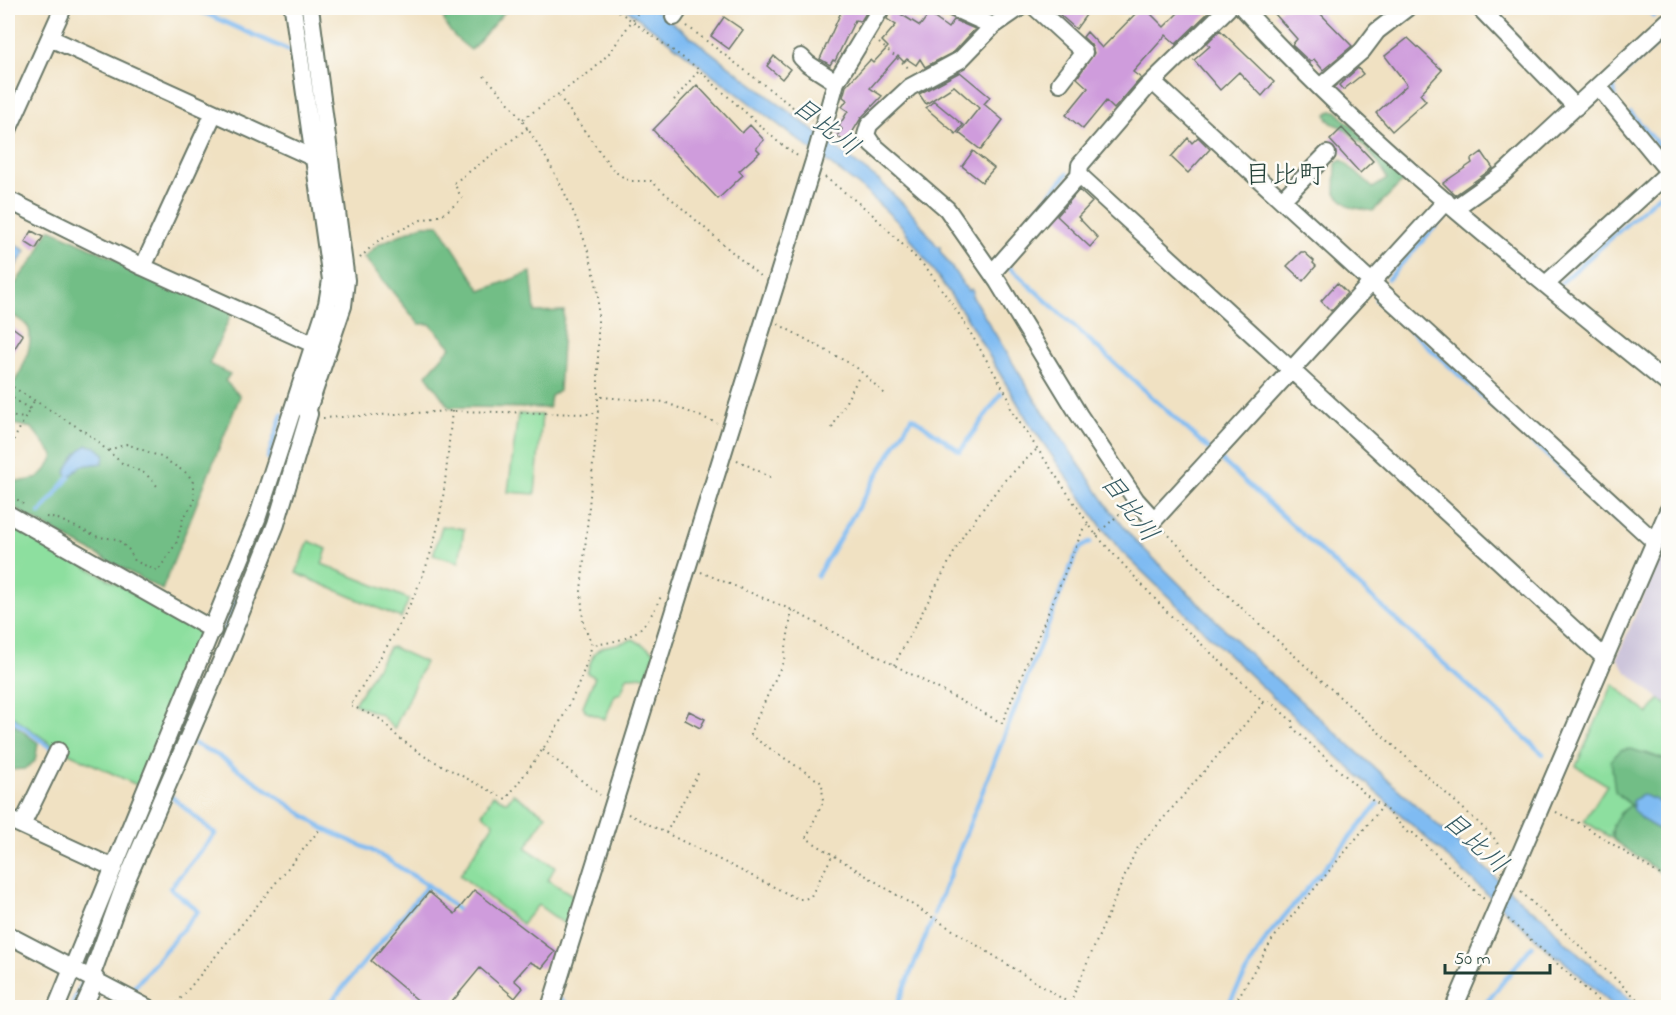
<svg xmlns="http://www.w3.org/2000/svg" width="1676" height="1015" viewBox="0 0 1676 1015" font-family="'Indie Flower','Klee One',sans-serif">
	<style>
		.industrial { fill: #c8bfd8 }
		.green { fill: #8ddf9f; stroke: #568e6a; stroke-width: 1.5 }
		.forest { fill: #72be86; stroke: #487e5d; stroke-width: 1.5 }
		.water { fill: #7fbbf2; stroke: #4f7c93; stroke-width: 1.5 }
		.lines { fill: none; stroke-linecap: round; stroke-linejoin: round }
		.stream { stroke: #7fbbf2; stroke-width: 4.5 }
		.building { fill: #cf9cdc }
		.minor-casing { stroke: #687666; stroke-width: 20 }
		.path { stroke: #687666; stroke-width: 2; stroke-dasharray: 1.5 4.5; stroke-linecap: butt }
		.minor { stroke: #fff; stroke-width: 16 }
		.labels { text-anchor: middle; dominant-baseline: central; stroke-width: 5; stroke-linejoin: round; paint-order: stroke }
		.water-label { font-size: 26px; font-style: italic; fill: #375c64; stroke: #fdfcf7 }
		.quarter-label { font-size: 27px; fill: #1f3d34; stroke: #fdfcf7 }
	</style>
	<rect width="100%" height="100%" fill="#fdfcf7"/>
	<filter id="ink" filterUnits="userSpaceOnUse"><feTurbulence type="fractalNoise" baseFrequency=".0167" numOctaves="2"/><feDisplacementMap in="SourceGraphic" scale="12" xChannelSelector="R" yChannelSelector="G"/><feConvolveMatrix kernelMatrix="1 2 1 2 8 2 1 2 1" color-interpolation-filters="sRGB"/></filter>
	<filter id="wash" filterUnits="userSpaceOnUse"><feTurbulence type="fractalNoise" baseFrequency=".008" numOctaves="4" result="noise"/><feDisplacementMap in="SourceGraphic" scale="24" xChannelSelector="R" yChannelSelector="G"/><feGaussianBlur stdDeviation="1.35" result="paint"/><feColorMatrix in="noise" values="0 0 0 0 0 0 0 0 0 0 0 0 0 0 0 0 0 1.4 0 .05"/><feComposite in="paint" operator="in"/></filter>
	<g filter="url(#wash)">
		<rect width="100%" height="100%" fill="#f0e1c2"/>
		<!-- industrial -->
		<path class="industrial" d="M1662,552L1668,556V706L1627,672L1617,658Z"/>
		<!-- green -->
		<path class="green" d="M518,414L542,415L535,494L508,492Z
			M8,523L205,633L141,787L54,746L8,713Z
			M442,526L464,529L459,562L433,555Z
			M309,541L327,549L322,564L409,599L401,618L296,573Z
			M633,639L655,652L647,676L627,677L621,693L615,695L605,719L586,712L583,706L595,677L587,673C597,637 603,651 633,639Z
			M392,647L425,662L394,729L381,715L354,704L389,648Z
			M1613,684L1648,714L1660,699L1668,706V761L1646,753L1619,796L1631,805L1620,813L1611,832L1614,840L1584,821L1607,785L1576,766Z
			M513,794L546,815L526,848L555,867L548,880L579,899L570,928L538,905L522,924L460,875L494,823L482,814L493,795L507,802Z"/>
		<!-- forest -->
		<path class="forest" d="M442,8H508L471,50C455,38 443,29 442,8Z
			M1331,111H1336L1406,178L1373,211L1350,207L1335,193L1336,163L1342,160L1373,188L1387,179C1379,161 1362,143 1347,131C1339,123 1330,128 1326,114Z
			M423,225H439L481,291L531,272L535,312L564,311L559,391L551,396L549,408L449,407L426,375L451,347L430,324H419L364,257L379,244Z
			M50,229L232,312L209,364L230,374L225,381L240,396L162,590L25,515L8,502V480C32,483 43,480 54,456L32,428L8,423V388C20,380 34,345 29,329C25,320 14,318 8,311V287L15,285C21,273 32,264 37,254C42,245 42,238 50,229Z
			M8,720L38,743L35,761L25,769L8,770Z
			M1631,749L1668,761V803L1663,807L1631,805L1641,819L1668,835V878L1614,840C1608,824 1618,814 1631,805L1615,791L1611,760L1621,750Z"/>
		<!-- water -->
		<path class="water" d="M625,8H653L882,183L914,215L937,246H940V251L968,291L971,289L973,292L972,296L1036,401L1109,508L1131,536L1260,664L1528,907L1544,918L1563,940L1639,1007H1615L1559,957L1557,958L1277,701L1122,552L1101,526L1030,424L965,315L901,225L863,189Z
			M12,242L26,251L8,277V244Z
			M88,445L96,447L105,455L102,463L81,466L71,476L66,475C66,466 79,448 88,445Z
			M1643,795L1656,800L1668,812V835L1641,819L1633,810V800Z"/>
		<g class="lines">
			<!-- stream -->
			<path class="stream" d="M193,8L290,51L294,56
				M1648,8L1654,16
				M1615,95L1613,83L1664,37
				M1631,113L1668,156
				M1046,199L1067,174
				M1026,223L1040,206
				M1007,265L1210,450
				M1388,279L1442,219
				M1561,283L1667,188
				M1376,299L1632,533
				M268,458L282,414
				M1219,458L1543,754
				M40,513L69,477
				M817,576L912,417L960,451L1001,394
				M8,716L51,748
				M193,743L219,756L324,829L373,851L428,885L457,909
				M158,787L232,612L271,510L297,423
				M934,915L1073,561L1081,547L1090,542
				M131,991L198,911L170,888L215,834L171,796
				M561,1000L571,1008
				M71,1008L83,980
				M326,1008L428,885
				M896,1008L932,921
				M1226,1008L1267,937L1378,804
				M1482,1008L1532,946"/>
		</g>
		<g id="blocks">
			<!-- building -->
			<path class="building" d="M833,8H869L861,21L855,20L835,61L833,60L830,65L820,59L841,12Z
				M891,8L920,26L929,14L948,28L954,20L975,29L954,52L925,67L920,59L916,65L907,59L904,62L898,56L870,88L882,96L861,118L846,143L837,136L842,129L839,126L848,111L842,107L847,100L843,97L846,86L870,60L873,63L888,47L882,41L896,25L887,19Z
				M1066,8H1091L1076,29L1060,15Z
				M1141,8H1145L1164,27L1183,8H1213L1176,44L1166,35L1133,72L1141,78L1114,109L1106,101L1083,129L1066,115L1088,88L1077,78L1094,53L1091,45L1083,37L1087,32L1102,48Z
				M1283,8H1315L1352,46L1323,70L1314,59L1310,62L1292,45L1297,39L1275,14Z
				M724,17L743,30L729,49L711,36Z
				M1220,30L1274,82L1262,96L1239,72L1220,90L1194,60L1210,46L1207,43Z
				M1408,38L1442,70L1420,94L1426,101L1392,131L1376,113L1407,85L1385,56Z
				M774,56L790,69L782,79L767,66Z
				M1358,68L1363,74L1343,90L1339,85Z
				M960,72L990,97L984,104L1003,120L981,150L959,133L979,108L954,86L926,104L919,94Z
				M697,85L742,133L750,125L764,140L756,148L760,152L739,171L743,175L718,199L653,130Z
				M934,101L963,125L956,134L926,108Z
				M1342,128L1373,161L1360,173L1330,140Z
				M1198,137L1210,149L1188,173L1171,157L1188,138L1192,143Z
				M973,151L994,168L982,182L962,166Z
				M1482,152L1493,168L1455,195L1443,183L1472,163L1471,160Z
				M1079,190L1092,202L1078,217L1098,238L1090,247L1057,216Z
				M32,231L43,237L36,249L25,242Z
				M1301,252H1304L1314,261L1313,263L1316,266L1303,281L1287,266Z
				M1337,283L1347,293L1331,311L1321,301Z
				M8,324L23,335L8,359Z
				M689,711L705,719L700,728L685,720Z
				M474,890L555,952L542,968L530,962L514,980L523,988L515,998L480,968L447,1008H427L371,961L429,892L455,914Z"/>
		</g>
	</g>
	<g filter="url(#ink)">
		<use href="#blocks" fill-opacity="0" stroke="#687666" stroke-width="1.5"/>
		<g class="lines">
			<defs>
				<path id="minor" d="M953,8L993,26
					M1019,8L993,26L960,60L910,87L869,125L866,135L872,144L947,209L998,282L1079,415L1136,500L1154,520L1446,201
					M1036,8L1084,52L1060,83
					M1243,8C1370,148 1522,265 1668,384
					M1480,8L1576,107
					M674,17L680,8
					M50,38L314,158
					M801,57L808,64L836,82
					M1153,82L1655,542
					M1321,86L1362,51L1377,31L1407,8
					M1598,86L1668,171
					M8,130L63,8
					M1079,175L1605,658
					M8,200L143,267L313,344
					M1282,200L1327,154
					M1455,208L1503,174L1668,21
					M143,267L214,113
					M992,273L1079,175L1080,165L1147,87L1228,8
					M1546,284L1668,173
					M307,412L343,306L346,280L310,8
					M8,514L213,630
					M8,819L114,868
					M22,825L58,751
					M8,935L148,1008
					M91,977L124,886L226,650L276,524L309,414
					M56,1008L257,519L327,304L331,280L293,8
					M83,1008L96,979
					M550,1008L814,161L836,82L881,8
					M1454,1008L1668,511"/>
			</defs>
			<!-- minor casing -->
			<use href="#minor" class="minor-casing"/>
			<!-- path -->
			<path class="path" d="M614,8L693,65L777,141L799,157
				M687,26L811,121
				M879,43L911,70
				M484,76C535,124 590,227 598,296V411
				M559,96L614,171L629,181H651L762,278
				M674,100L699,70
				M523,119L594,69L611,51L641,8
				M825,177L870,212L928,270L961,317L1009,398L1011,410L1096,535L1169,614L1264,702L1269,701L1292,721L1293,728L1374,802C1382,802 1400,825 1408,833H1413L1485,900
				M360,258L376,242L421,220L442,215L462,199L454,183L528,128
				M778,324L856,367L885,394
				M8,384L87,433L122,463L146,474L158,487
				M8,395L31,410
				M601,397L664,402L717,423
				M452,411C448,449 446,488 438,525C424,592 386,649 350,705L380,719L398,737L424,756L506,799C547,745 573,711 592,645
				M8,416L25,418
				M323,418L452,411L591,414L598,411L581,591L583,622L592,645C633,640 645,632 662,594
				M832,428L860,375
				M8,451L35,399
				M737,460L774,479
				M8,492L23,504
				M46,517L58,519L98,537L117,539L129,550L135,561L158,571L177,542L183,518L194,503V484L188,474L161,457L127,444L109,450
				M1165,531L1212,581L1492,835L1499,846L1501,860
				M1096,535L1125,509
				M701,572L792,610L1002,723L1084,527L1089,524
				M792,610L784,660L751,731V736L822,783L823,802L806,838L1077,1008
				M894,665L964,534L1003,482L1037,449
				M543,750L600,795
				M1556,812L1583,825L1668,880
				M628,814L798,899H805L811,896L832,856
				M666,833L700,770
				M1521,892L1647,1008
				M1508,919L1606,1008
				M1070,1003L1136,850L1264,702
				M173,1008L320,829
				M1232,1008L1272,940L1383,806"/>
			<!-- minor -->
			<use href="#minor" class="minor"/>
		</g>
	</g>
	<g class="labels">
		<!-- water labels -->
		<g class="water-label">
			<text transform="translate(825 128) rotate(38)">目比川</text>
			<text transform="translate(1128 509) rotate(53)">目比川</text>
			<text transform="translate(1474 844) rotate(42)">目比川</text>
		</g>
		<!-- quarter labels -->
		<g class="quarter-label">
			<text x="1285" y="176">目比町</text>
		</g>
	</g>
	<!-- margin -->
	<rect width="1676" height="1015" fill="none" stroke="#fdfcf7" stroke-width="30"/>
	<!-- scale -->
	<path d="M1445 964v9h105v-9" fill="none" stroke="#1f3d34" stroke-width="3"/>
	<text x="1454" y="964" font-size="18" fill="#1f3d34" stroke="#fdfcf7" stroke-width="4.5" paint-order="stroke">50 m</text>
</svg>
